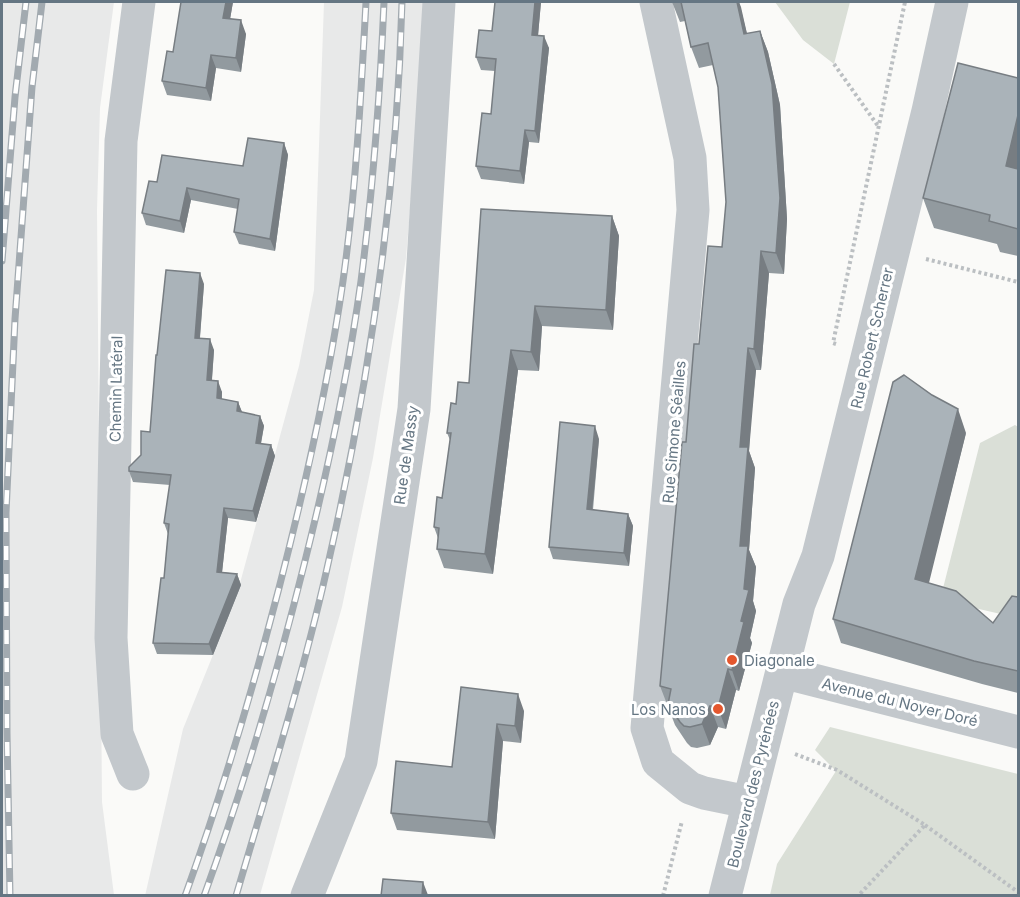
<svg xmlns="http://www.w3.org/2000/svg" width="1020" height="897" viewBox="0 0 1020 897" font-family="Inter,sans-serif">
	<style>
		.built { fill: #e8e9e9 }
		.green { fill: #dadfd7 }
		.lines { fill: none; stroke-linecap: round; stroke-linejoin: round }
		.path { stroke: #bbbfc2; stroke-width: 4; stroke-dasharray: 3 3; stroke-linecap: butt }
		.minor { stroke: #c3c8cc; stroke-width: 33 }
		.rail-casing { stroke: #a2aab0; stroke-width: 7 }
		.rail { stroke: #fff; stroke-width: 4.5; stroke-dasharray: 14; stroke-linecap: butt }
		.wall { fill: #929a9f }
		.shaded-wall { fill: #777d82 }
		.building { fill: #aab3b9; stroke: #777d82; stroke-width: 1.5 }
		.poi-dot { fill: #e4572e; stroke: #fff; stroke-width: 2 }
		.labels { text-anchor: middle; dominant-baseline: central; stroke-width: 6; stroke-linejoin: round; paint-order: stroke }
		.street-label { font-size: 15px; fill: #657683; stroke: #fff }
		.poi-label { font-size: 15px; fill: #657683; stroke: #fff; text-anchor: start }
	</style>
	<rect width="100%" height="100%" fill="#fafaf8"/>
	<!-- built -->
	<path class="built" d="M2,2H114L100,108L97,210L102,802L114,895L2,896Z
		M324,2H424L421,79L406,258L373,458L342,607L260,895L145,896L183,729L236,598L299,366L314,290Z"/>
	<!-- green -->
	<path class="green" d="M775,2H850L834,64L803,40Z
		M1015,425L1018,427V618L940,600L980,443Z
		M830,727L1018,774V895H770L777,864L836,771L815,750Z"/>
	<g class="lines">
		<!-- path -->
		<path class="path" d="M834,64L878,126
			M926,259L1018,282
			M836,344L833,343L905,2
			M795,754L837,770L925,825L858,896
			M925,825L1018,892
			M663,896L682,821"/>
		<!-- minor -->
		<path class="minor" d="M656,2L690,158L693,210L647,728L658,762L690,788L704,793L748,802
			M782,672L1018,732
			M133,774L117,734L111,638L121,141L139,2
			M307,896L361,761L414,409L439,2
			M725,896L799,604L818,556L928,111L952,2"/>
		<defs>
			<path id="rail" d="M2,261L15,97L26,2
				M10,896L7,733L6,513L15,319L32,87L42,2
				M185,896C222,794 252,692 279,588C305,487 328,385 343,281C356,189 361,95 366,2
				M204,896C244,786 277,674 305,561C328,469 348,375 361,281C373,188 380,95 384,2
				M236,896C269,783 305,670 330,555C371,373 397,188 402,2"/>
		</defs>
		<!-- rail casing -->
		<use href="#rail" class="rail-casing"/>
		<!-- rail -->
		<use href="#rail" class="rail"/>
	</g>
	<!-- wall -->
	<path class="wall" d="M233,2L230,19L246,34L241,72L216,68L211,101L167,95L162,81Z
		M495,2H541L538,35L549,48L539,143L529,142L524,184L481,179L476,166L491,114L495,71L481,70L476,57L492,31Z
		M672,2H739L747,34L760,31L768,52L780,105L787,219L784,274L769,273L761,370H756L751,418L749,451L755,468L749,550L756,567L753,601L756,611L750,638L752,643L739,691L736,690L726,729L718,727L710,745L697,748L691,747L687,743L675,725L660,686L686,442L699,344L722,247L726,202L718,87L713,65L699,68L691,47L685,21L680,22Z
		M1018,78V256L1000,252L997,244L934,228L923,198Z
		M284,143L288,155L275,251L239,244L234,232L238,209L191,200L184,233L146,225L142,213L157,182L243,166Z
		M612,216L619,236L613,330L542,326L539,371L518,370L493,574L444,568L437,549L438,538L434,527L442,498L450,440L447,433L456,404L469,383Z
		M204,284L200,338L214,350L212,380L222,392V399L238,402L242,412L260,416L264,426L261,444L271,445L275,456L256,522L228,518L222,572L237,574L241,585L213,655L157,654L153,643L164,578L168,534L164,523L170,485L133,482L129,471L141,455Z
		M966,433L928,583L993,623L1018,597V693L982,684L841,643L833,619Z
		M599,439L593,510L628,514L633,526L629,566L553,559L549,547Z
		M461,687L524,711L521,743L503,741L495,839L397,830L391,813L452,767Z"/>
	<!-- shaded-wall -->
	<path class="shaded-wall" d="M226,2H233L228,31L223,18Z
		M535,2H541L537,47L532,35Z
		M737,2H739L741,7L752,56L744,34Z
		M241,20L246,34L241,72L236,58Z
		M760,31L768,52L780,105L787,219L784,274L776,253Z
		M544,36L549,48L539,143L535,131Z
		M211,55L216,68L211,101L206,88Z
		M1018,115V189L1006,166Z
		M525,130L529,142L524,184L520,171Z
		M284,143L288,155L275,251L270,239Z
		M187,188L191,200L184,233L180,221Z
		M612,216L619,236L613,330L606,310Z
		M761,251L769,273L761,370L754,349Z
		M200,273L204,284L199,348L195,338Z
		M535,306L542,326L539,371L531,352Z
		M210,339L214,350L211,391L207,380Z
		M748,348L756,370L749,451L755,468L749,550L756,567L753,601L756,611L750,638L752,643L739,691L732,670L741,621L744,589L740,546V447Z
		M511,350L518,370L493,574L485,554Z
		M218,381L222,392L221,409L217,398Z
		M238,402L242,412L237,411Z
		M958,409L966,433L924,603L915,579Z
		M260,416L264,426L259,453L256,443Z
		M595,426L599,439L591,522L587,509Z
		M271,445L275,456L256,522L253,511Z
		M224,508L228,518L221,582L217,572Z
		M628,514L633,526L629,566L624,553Z
		M237,574L241,585L213,655L209,644Z
		M728,669L736,690L726,729L718,708Z
		M518,694L524,711L521,743L515,726Z
		M710,706L718,727L710,745L702,724Z
		M497,724L503,741L495,839L488,822Z
		M423,882L428,895L422,896Z"/>
	<!-- building -->
	<path class="building" d="M181,2H226L223,18L241,20L236,58L211,55L206,88L162,81L167,51L173,52Z
		M495,2H535L532,35L544,36L535,131L525,130L520,171L476,166L482,113L491,114L496,59L476,57L479,30L492,31Z
		M681,2H737L744,34L760,31L772,84L780,198L776,253L761,251L754,349L748,348L744,397L740,447H748L740,546H748L744,589L749,590L741,621L744,622L732,670L728,669L718,708L710,706L702,724L690,727L684,726L680,722L668,704L671,689L660,686L682,442H686L694,344H699L708,246L722,247L726,202L718,87L708,43L691,47Z
		M958,63L1018,78V115L1006,166L1018,169V229L989,221L990,215L923,198Z
		M248,138L284,143L270,239L234,232L239,199L187,188L180,221L142,213L149,181L157,182L162,155L243,166Z
		M481,209L612,216L606,310L535,306L531,352L511,350L485,554L437,549L439,528L434,527L437,497L442,498L451,433H447L451,403L456,404L458,382L469,383Z
		M166,270L200,273L195,338L210,339L207,380L218,381L217,398L238,402L237,411L260,416L256,443L271,445L253,511L224,508L217,572L237,574L209,644L153,643L161,578H164L169,524L164,523L171,475L129,471V467L141,455V431L150,432L156,355H157Z
		M904,375L932,395L958,409L915,579L956,591L993,623L1012,596L1018,597V671L974,661L833,619L893,382Z
		M560,422L595,426L587,509L628,514L624,553L549,547Z
		M461,687L518,694L515,726L497,724L488,822L391,813L396,761L452,767Z
		M383,879L423,882L422,896H381Z"/>
	<!-- markers -->
	<g class="poi-dot">
		<circle cx="732" cy="660" r="6"/>
		<circle cx="718" cy="709" r="6"/>
	</g>
	<g class="labels">
		<!-- street labels -->
		<g class="street-label">
			<text transform="translate(872 338) rotate(-77)">Rue Robert Scherrer</text>
			<text transform="translate(116 389) rotate(-89)">Chemin Latéral</text>
			<text transform="translate(674 432) rotate(-85)">Rue Simone Séailles</text>
			<text transform="translate(406 455) rotate(-82)">Rue de Massy</text>
			<text transform="translate(900 702) rotate(14)">Avenue du Noyer Doré</text>
			<text transform="translate(753 784) rotate(-76)">Boulevard des Pyrénées</text>
		</g>
		<!-- poi labels -->
		<g class="poi-label">
			<text x="744" y="660">Diagonale</text>
			<text x="706" y="709" text-anchor="end">Los Nanos</text>
		</g>
	</g>
	<!-- border -->
	<rect width="1020" height="897" fill="none" stroke="#657683" stroke-width="6"/>
</svg>
